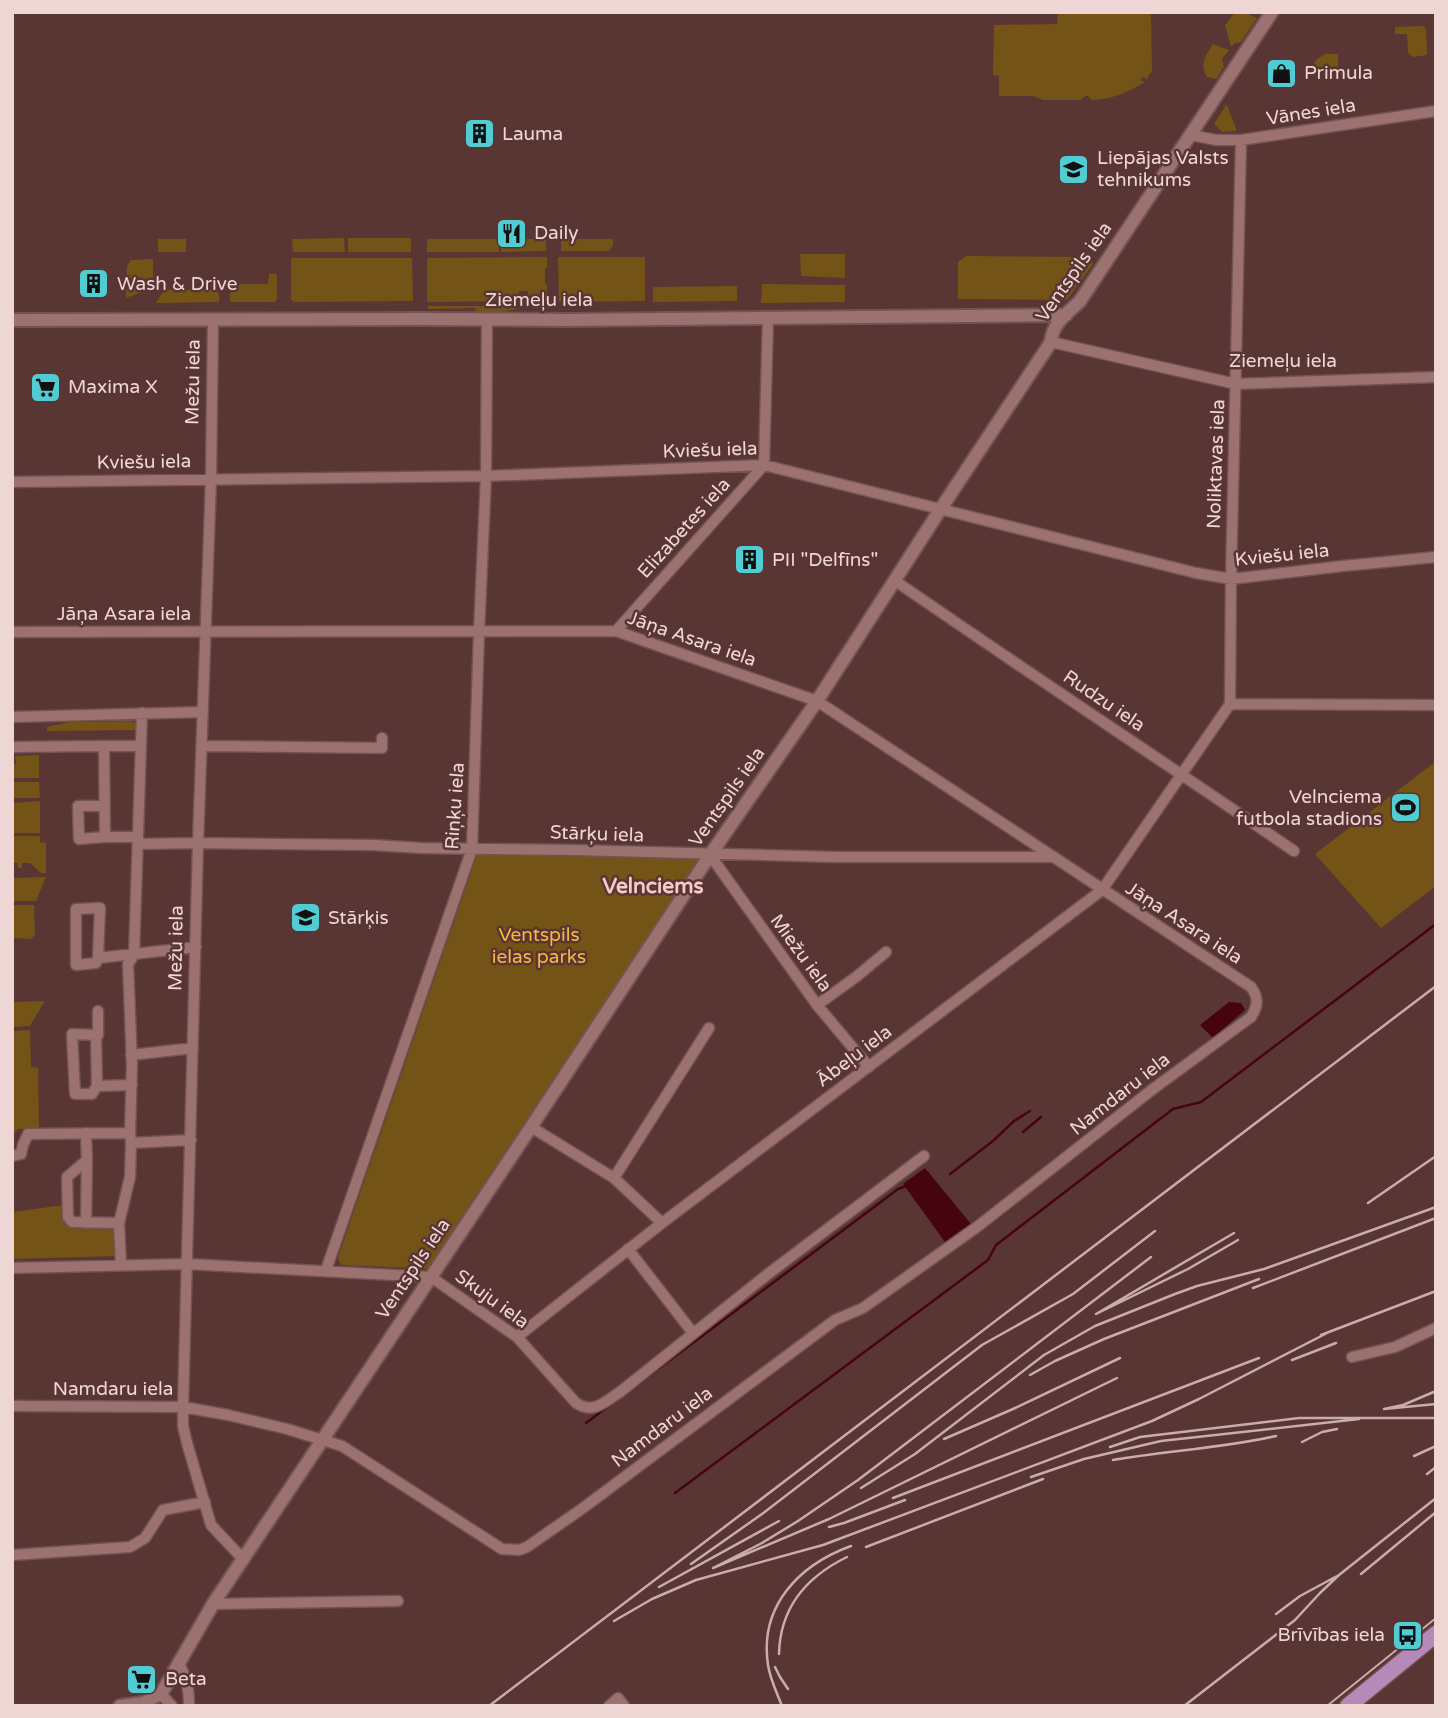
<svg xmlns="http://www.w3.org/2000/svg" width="1448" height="1718" viewBox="0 0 1448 1718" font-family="'Varela Round',sans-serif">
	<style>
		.green { fill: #735416 }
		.water { fill: #46050e }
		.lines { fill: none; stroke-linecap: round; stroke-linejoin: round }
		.stream { stroke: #46050e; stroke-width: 2.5 }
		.minor-casing { stroke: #725354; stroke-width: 13 }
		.tertiary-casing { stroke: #725354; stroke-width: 16 }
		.trunk-casing { stroke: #725354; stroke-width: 19 }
		.minor { stroke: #9c7271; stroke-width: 10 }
		.tertiary { stroke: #9c7271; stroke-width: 12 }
		.trunk { stroke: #b789b8; stroke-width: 16 }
		.tram { stroke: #c8adac; stroke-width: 2 }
		.rail { stroke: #c8adac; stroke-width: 2.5 }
		.labels { text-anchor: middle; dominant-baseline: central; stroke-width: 5; stroke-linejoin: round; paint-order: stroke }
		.poi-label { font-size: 19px; fill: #eed6d5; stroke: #593534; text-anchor: start }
		.street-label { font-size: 19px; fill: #eed6d5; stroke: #593534 }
		.park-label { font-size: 19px; fill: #f6b83d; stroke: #593534 }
		.neighbourhood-label { font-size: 21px; font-weight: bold; fill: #f9cac9; stroke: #593534 }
	</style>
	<rect width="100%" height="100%" fill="#593534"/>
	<!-- green -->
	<path class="green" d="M1058,12H1151L1152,73H1150L1147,79L1143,77L1140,80L1145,82C1126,93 1114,99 1091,100L1088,96H1085L1081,100H1043L1034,96H999V76L993,75L994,25L1057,24Z
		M1235,12H1244L1257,18L1241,42L1235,43L1231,47L1225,25Z
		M1423,26L1426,29L1427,55L1413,57L1408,53L1407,34H1395V27Z
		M1213,44L1229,50L1222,59L1224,67L1216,79L1207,77C1199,64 1206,55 1213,44Z
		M1325,54H1338V68H1311L1317,59Z
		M1226,105H1227L1237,131L1222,132L1214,124Z
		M344,238L345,252H293L292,239Z
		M348,238H411V252H348Z
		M158,239H186V252H158Z
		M427,239H499V252H427Z
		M501,239H546V251L501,252Z
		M561,239H613V246L608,251H561Z
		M800,254H845V278L801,276Z
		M966,256L1088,257L1092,261L1093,264L1067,300L958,299V262Z
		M547,257V268H545V284L547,285V302H528V291H519V301L427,302V258Z
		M558,257H645V301L559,302Z
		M291,258H412L413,301L294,302L291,299Z
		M153,259V288L126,298L127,266L131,260Z
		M269,274H277V299L275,302H230V284H268Z
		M762,284L845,285V302L761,303Z
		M737,286V301L653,302V287Z
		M164,290H215C220,294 220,297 219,302L156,303Z
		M427,306H517V309L496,313H476L475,308L429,309Z
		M131,721L137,724L139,730L47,731V727L69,722Z
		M39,755V778H12V765L16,764L15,756Z
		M1435,762L1436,886L1381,928L1315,854Z
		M12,782H39L40,798H12Z
		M40,801V833H12V803Z
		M12,836H38L40,837V842L46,843V873H41L30,863H22V868H18L17,863H12Z
		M483,853L695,859L699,861L431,1269L342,1265L339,1262L338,1257L477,855Z
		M46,877L36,901H12V878Z
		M12,905H34L35,935L31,939L12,938Z
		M45,1001L30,1026L12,1027V1002Z
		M30,1030L31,1067L38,1068L39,1129H17L16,1134L12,1128V1031Z
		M64,1205L67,1226L114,1227L116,1256L12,1259V1212Z"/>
	<!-- water -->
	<path class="water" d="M1229,1002L1241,1003L1245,1010L1213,1038L1200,1025Z
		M925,1168L971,1224L945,1242L903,1184Z"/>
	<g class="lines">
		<!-- stream -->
		<path class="stream" d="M1023,1132L1041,1117
			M950,1174L993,1141L1014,1121L1030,1111
			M586,1423L898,1189L906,1186
			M675,1493L988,1260L996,1245L1173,1109L1201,1102L1436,924"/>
		<defs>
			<path id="minor" d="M1191,135L1216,140H1241L1436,111
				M213,320L211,479L198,843L183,1407V1426L187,1443L211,1525L244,1560
				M1051,342L1236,384L1436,377
				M12,482L486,476L764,465L1196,573L1231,579L1343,566L1436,557
				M894,580C1027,672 1161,760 1294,851
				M616,631L764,465L768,318
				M12,632L616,631L817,701L1251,987C1259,998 1258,1006 1251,1017L1153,1089L977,1227L863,1308L835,1320L583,1508L527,1547L519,1550L502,1549L342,1446L287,1429L228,1415L183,1407L12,1406
				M1230,704L1436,705
				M12,717L203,712
				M104,746H141
				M202,746L382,748V738
				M12,747L104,746L105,837H137
				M104,806H78L79,839L105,837
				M138,844L198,843L373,845L421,848L574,850L836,857H1054
				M710,855L817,1005L869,1067
				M98,958L100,908L76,909V965L96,963L98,958L196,947
				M817,1005L856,977L886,952
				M96,1035L97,1086L92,1094H75L72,1034L96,1035H98V1011
				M131,1055L193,1048
				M97,1086L132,1085
				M531,1127L614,1178L662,1223
				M86,1133L87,1160L67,1177L68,1217L72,1222L119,1223L130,1177L131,1143
				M130,1133L132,1065L128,964L134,955L142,713
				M12,1156L21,1154L23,1145L28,1134L130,1133L131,1143L191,1140
				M614,1178L709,1028
				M86,1223L87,1160
				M119,1223L121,1265
				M628,1249L693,1333
				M12,1268L187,1264L431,1277L517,1337L576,1403C593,1415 606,1401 620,1392L768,1274L924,1156
				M326,1270L472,849L479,632L486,476L487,320
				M517,1337L662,1223L1102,890L1230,704L1231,579L1241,140
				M1352,1357L1395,1347L1436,1328
				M12,1555L130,1547L145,1538L163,1510L205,1502
				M213,1604L398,1601
				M179,1664C187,1678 189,1690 189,1706
				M161,1694L172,1706
				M609,1706L618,1698L624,1706"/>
			<path id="tertiary" d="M12,320L421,319L566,320L1066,315
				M120,1706L143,1703L161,1694L213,1604L531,1127L710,855L817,701L940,510L1051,342C1052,323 1068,313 1080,301L1272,12"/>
			<path id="trunk" d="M1348,1706L1436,1634"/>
		</defs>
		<!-- minor casing -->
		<use href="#minor" class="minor-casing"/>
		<!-- tertiary casing -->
		<use href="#tertiary" class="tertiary-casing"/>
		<!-- trunk casing -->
		<use href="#trunk" class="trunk-casing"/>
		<!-- minor -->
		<use href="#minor" class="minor"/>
		<!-- tertiary -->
		<use href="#tertiary" class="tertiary"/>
		<!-- trunk -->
		<use href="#trunk" class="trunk"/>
		<!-- tram -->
		<path class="tram" d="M1327,1706L1436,1618"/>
		<!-- rail -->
		<path class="rail" d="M1368,1203L1436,1156
			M1234,1233L1096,1314L1188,1269L1238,1240
			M1253,1288L1436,1218
			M1321,1335L1436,1291
			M1292,1360L1336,1343
			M1030,1375L1055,1361L1104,1339L1259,1279
			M1117,1378L829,1519L713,1568L762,1543L798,1521L858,1480L1151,1257
			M1436,1391L1403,1405L1384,1409L1436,1404
			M944,1439L1013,1409L1120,1358
			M1302,1442L1322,1432L1337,1429
			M1110,1447L1140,1437L1299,1418H1436
			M1414,1456L1436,1446
			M1113,1460C1167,1451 1222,1448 1276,1436
			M1427,1474L1436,1467
			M1031,1477L1084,1459L1161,1441L1359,1419
			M861,1488L915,1454L1044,1355L1095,1326L1175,1294L1197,1286L1264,1269L1436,1207
			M893,1498L1259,1358
			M829,1527L844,1523L905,1500
			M866,1547L1043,1479
			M691,1564L762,1514L982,1345L1073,1294L1155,1231
			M1361,1574L1436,1512
			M659,1587L779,1521
			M1276,1614L1300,1596L1339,1575L1436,1498
			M614,1621L652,1599L696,1580L823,1545L1152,1421L1199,1399L1331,1331
			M779,1654C780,1608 806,1577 847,1557
			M775,1667L780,1677L788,1689
			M489,1706L1436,986
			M782,1706C777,1693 770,1679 768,1665C759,1606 799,1565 851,1546
			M1184,1706L1295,1620L1320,1593L1339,1575"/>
	</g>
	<!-- icons -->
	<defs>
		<symbol id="shop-square" viewBox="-11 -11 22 22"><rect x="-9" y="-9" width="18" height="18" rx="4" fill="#51ccd3" stroke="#593534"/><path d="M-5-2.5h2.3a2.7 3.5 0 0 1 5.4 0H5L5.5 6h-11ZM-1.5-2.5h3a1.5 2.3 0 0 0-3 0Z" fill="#111"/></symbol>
		<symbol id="building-square" viewBox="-11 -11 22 22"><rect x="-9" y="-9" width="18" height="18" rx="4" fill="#51ccd3" stroke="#593534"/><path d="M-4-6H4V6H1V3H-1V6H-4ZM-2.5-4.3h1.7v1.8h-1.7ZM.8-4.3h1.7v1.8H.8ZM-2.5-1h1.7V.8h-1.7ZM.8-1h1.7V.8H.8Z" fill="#111"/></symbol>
		<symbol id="university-square" viewBox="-11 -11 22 22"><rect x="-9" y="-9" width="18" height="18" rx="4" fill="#51ccd3" stroke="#593534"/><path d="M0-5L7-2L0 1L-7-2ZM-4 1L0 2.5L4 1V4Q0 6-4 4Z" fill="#111"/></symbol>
		<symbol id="restaurant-square" viewBox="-11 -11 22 22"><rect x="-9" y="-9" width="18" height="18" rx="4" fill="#51ccd3" stroke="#593534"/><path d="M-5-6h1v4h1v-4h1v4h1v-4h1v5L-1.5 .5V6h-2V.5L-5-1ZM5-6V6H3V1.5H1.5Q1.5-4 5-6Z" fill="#111"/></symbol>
		<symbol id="supermarket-square" viewBox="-11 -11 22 22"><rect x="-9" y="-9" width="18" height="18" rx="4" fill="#51ccd3" stroke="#593534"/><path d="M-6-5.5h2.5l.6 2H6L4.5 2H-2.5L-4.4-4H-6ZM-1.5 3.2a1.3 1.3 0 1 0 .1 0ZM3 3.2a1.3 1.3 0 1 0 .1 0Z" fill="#111"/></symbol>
		<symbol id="stadium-square" viewBox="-11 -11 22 22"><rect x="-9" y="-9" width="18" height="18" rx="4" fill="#51ccd3" stroke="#593534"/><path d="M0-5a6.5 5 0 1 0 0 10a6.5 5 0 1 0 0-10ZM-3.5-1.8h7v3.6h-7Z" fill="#111"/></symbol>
		<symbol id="school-square" viewBox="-11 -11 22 22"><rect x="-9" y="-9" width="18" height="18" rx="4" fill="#51ccd3" stroke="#593534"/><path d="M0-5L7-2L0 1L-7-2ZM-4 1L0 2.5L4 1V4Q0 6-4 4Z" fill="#111"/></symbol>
		<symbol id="bus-square" viewBox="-11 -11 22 22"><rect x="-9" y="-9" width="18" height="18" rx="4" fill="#51ccd3" stroke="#593534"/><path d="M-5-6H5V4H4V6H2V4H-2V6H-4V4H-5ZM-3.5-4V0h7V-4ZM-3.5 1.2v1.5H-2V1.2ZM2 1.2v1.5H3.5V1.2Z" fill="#111"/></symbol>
	</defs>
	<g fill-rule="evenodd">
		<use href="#shop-square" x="1264" y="56" width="35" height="35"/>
		<use href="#building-square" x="462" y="116" width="35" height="35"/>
		<use href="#university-square" x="1056" y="152" width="35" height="35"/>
		<use href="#restaurant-square" x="494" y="216" width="35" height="35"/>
		<use href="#building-square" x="76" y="266" width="35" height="35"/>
		<use href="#supermarket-square" x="28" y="370" width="35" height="35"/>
		<use href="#building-square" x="732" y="542" width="35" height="35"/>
		<use href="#stadium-square" x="1388" y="790" width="35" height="35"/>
		<use href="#school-square" x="288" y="900" width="35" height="35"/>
		<use href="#bus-square" x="1390" y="1618" width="35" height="35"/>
		<use href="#supermarket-square" x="124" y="1662" width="35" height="35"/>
	</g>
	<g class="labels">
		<!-- poi labels -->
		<g class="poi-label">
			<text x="1304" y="73">Primula</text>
			<text x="502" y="134">Lauma</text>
			<text x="1097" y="158">Liepājas Valsts<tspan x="1097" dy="22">tehnikums</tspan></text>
			<text x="534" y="233">Daily</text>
			<text x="117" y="284">Wash &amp; Drive</text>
			<text x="68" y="387">Maxima X</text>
			<text x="772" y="560">PII "Delfīns"</text>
			<text x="1382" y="797" text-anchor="end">Velnciema<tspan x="1382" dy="22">futbola stadions</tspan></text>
			<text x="328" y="918">Stārķis</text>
			<text x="1385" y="1635" text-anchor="end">Brīvības iela</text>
			<text x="165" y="1679">Beta</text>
		</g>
		<!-- street labels -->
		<g class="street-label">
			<text transform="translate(1311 112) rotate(-9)">Vānes iela</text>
			<text transform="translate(1074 272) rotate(-55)">Ventspils iela</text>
			<text x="539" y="300">Ziemeļu iela</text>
			<text x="1283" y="361">Ziemeļu iela</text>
			<text transform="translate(193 382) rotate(-89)">Mežu iela</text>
			<text transform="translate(710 450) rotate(-2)">Kviešu iela</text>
			<text transform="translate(144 462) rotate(-1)">Kviešu iela</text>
			<text transform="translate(1216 464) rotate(-88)">Noliktavas iela</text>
			<text transform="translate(684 528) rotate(-48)">Elizabetes iela</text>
			<text transform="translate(1282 555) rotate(-6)">Kviešu iela</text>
			<text x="124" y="614">Jāņa Asara iela</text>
			<text transform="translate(692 639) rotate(19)">Jāņa Asara iela</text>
			<text transform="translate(1104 701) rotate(34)">Rudzu iela</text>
			<text transform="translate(727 797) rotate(-55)">Ventspils iela</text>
			<text transform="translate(455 806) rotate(-86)">Riņķu iela</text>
			<text transform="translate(597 834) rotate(2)">Stārķu iela</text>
			<text transform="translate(1184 923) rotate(33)">Jāņa Asara iela</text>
			<text transform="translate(176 948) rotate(-89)">Mežu iela</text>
			<text transform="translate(801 953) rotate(54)">Miežu iela</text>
			<text transform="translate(854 1056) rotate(-37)">Ābeļu iela</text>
			<text transform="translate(1120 1094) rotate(-38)">Namdaru iela</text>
			<text transform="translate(413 1269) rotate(-56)">Ventspils iela</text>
			<text transform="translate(492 1299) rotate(36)">Skuju iela</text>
			<text x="113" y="1389">Namdaru iela</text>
			<text transform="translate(662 1427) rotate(-37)">Namdaru iela</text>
		</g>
		<!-- park labels -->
		<g class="park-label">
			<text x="539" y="935">Ventspils<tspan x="539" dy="22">ielas parks</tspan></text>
		</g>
		<!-- neighbourhood labels -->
		<g class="neighbourhood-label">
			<text x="653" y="886">Velnciems</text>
		</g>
	</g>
	<!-- border -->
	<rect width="1448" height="1718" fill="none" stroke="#eed6d5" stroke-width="28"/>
</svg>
